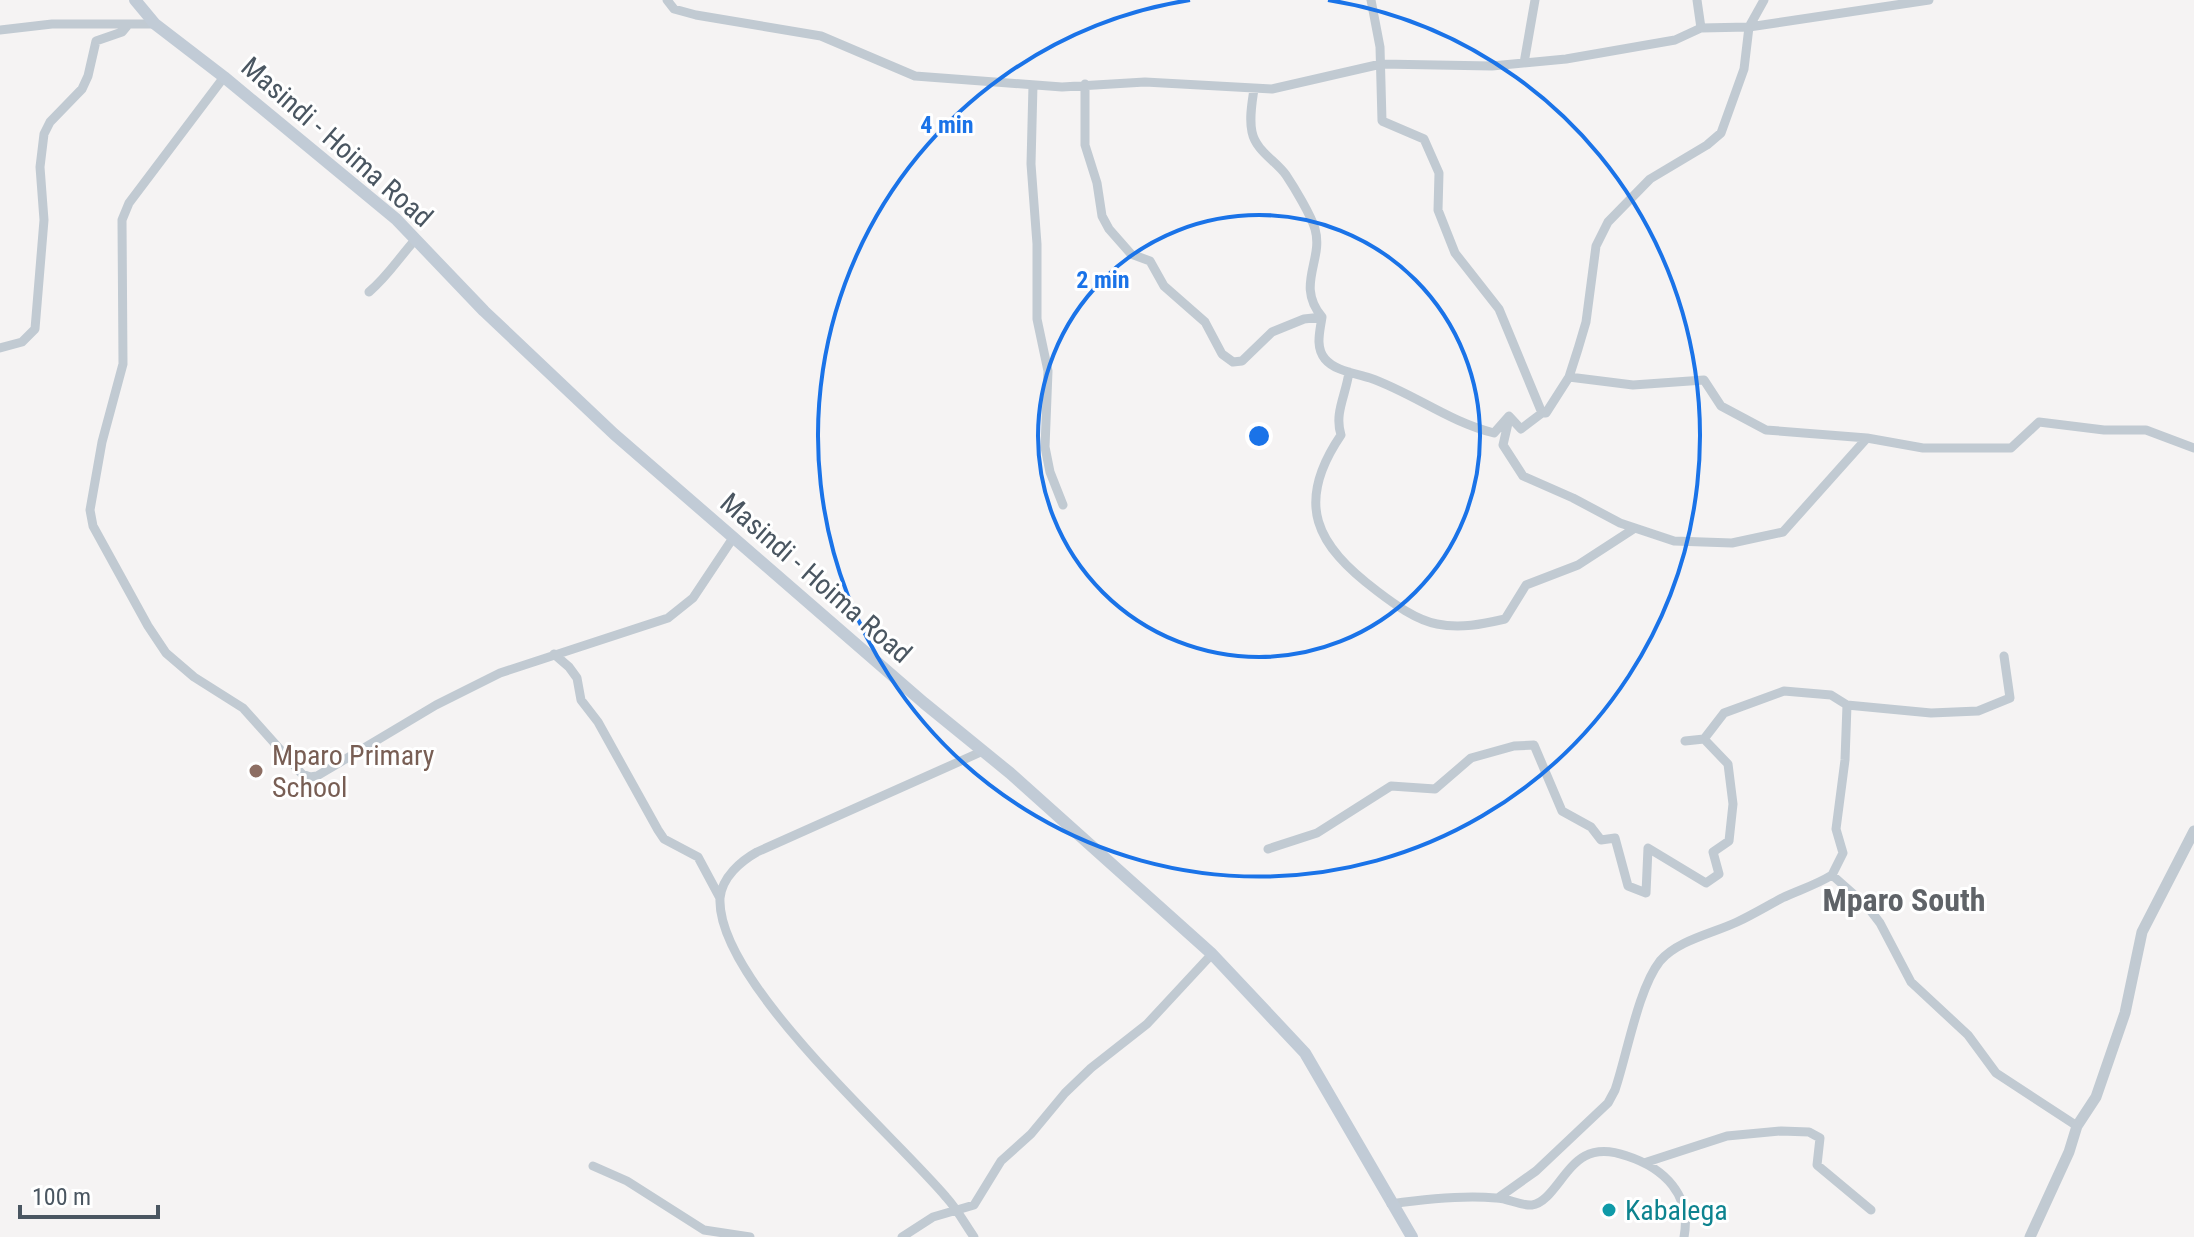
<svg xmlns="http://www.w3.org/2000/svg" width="2194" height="1237" viewBox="0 0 2194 1237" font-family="'Roboto Condensed',sans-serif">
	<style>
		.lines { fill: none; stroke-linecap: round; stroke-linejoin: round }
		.minor { stroke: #c1cad2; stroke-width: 9 }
		.tertiary { stroke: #c1cad2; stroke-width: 11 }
		.secondary { stroke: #c1cbd6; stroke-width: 12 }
		.ring { fill: none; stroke: #1a73e8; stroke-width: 4 }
		.education-dot { fill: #8d6e63; stroke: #fff; stroke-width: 3 }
		.culture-dot { fill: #0f9aa8; stroke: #fff; stroke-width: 3 }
		.labels { text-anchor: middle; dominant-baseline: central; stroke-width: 6; stroke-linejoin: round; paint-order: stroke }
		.street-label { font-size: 28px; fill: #4a5661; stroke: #fff }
		.education-label { font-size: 28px; fill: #785e54; stroke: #fff; text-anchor: start }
		.culture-label { font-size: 28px; fill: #0d838f; stroke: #fff; text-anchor: start }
		.quarter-label { font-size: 32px; font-weight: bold; fill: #5f6368; stroke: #fff }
		.centre { fill: #1a73e8; stroke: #fff; stroke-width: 4 }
		.ring-label { font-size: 24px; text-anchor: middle; font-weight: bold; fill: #1a73e8; stroke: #fff; stroke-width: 6; stroke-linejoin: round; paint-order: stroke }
	</style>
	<rect width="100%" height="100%" fill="#f5f3f3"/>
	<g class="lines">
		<!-- minor -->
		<path class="minor" d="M667,0L674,9L696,15L821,36L915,76L1062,87L1145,82L1272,89L1381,64L1492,66L1566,59L1675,40L1701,28L1749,27L1929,0
			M1371,0L1380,47L1382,121L1424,139L1439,173L1438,210L1455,253L1499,309L1542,413
			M1697,0L1701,28
			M0,30L52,24H155
			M1524,63L1535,0
			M224,77L129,203L122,220L123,364L102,442L90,510L93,526L148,626L166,653L194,677L243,708L302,774L310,777L317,776L436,705L500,673L668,618L693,598L733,538
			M1085,84V145L1097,183L1102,216L1109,229L1131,254L1150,261L1164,286L1205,322L1222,354L1233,362L1242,361L1272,332L1304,319L1322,317
			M1033,85L1031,164L1037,244V319L1048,371L1045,447L1050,472L1063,505
			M1254,89C1252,103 1249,118 1252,132C1256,151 1275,160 1286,175C1294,187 1311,215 1315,229C1324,260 1295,285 1322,317C1320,331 1315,347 1325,359C1335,371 1355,373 1370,378C1413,393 1449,422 1494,433L1509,416L1521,429L1542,413H1546L1569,377L1578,349L1586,322L1596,246L1608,222L1650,179L1707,145L1721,133L1744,69L1749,27L1764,0
			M369,292C388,276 398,259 415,240
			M0,348L22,342L35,329L44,220L40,167L44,134L50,122L82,89L88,76L96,41L122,32L127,26
			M1349,372C1346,395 1334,413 1341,435C1294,504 1316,545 1377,591C1394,604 1416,620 1437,624C1460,629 1483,624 1505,619L1526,585L1578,565L1635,528
			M1569,377L1633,385L1704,380L1721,406L1766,430L1867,438
			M1509,419L1503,445L1523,476L1573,498L1620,523L1674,541L1732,543L1783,532L1867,438L1923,448H2011L2039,422L2104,430H2146L2194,448
			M554,654L569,667L577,678L581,700L598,722L658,830L664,839L698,857L720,898
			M1704,739L1724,713L1784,691L1831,695L1847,705
			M1268,849L1317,833L1391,786L1435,789L1471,758L1514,746L1534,745L1562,811L1591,827L1601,840L1615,838L1628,886L1646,893L1648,848L1706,883L1719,874L1713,852L1729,841L1733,804L1728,764L1704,739L1685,741
			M1832,875L1843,853L1836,829L1845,760L1847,705L1931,713L1978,711L2010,698L2004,656
			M1647,1162L1727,1136L1781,1131L1809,1132L1820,1138L1817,1165L1871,1210
			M593,1166L627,1181L704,1230L750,1237
			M1498,1198L1536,1171L1608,1103L1615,1090C1627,1055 1638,989 1660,961C1678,940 1714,933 1737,922C1752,915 1767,906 1782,898C1799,890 1816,885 1832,875L1867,906L1880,923L1911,982L1968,1035L1996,1073L2077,1126
			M1391,1204C1425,1199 1462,1195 1496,1198C1508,1198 1520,1206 1532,1205C1551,1203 1564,1167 1585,1156C1598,1149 1613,1151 1627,1156C1664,1168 1692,1195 1684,1237
			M902,1237L933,1217L974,1205L1001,1161L1031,1134L1065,1093L1091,1068L1147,1024L1212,954
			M974,1237C965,1224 957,1209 946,1197C892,1133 716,981 720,898C722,877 741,861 757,852L983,751"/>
		<!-- tertiary -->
		<path class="tertiary" d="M2030,1237L2069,1152L2077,1126L2096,1097L2125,1013L2142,932L2194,831"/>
		<!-- secondary -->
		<path class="secondary" d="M135,0L155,24L224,77L396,219L484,311L614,434L924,703L1010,773L1212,954L1305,1053L1412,1237"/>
	</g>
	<!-- distance rings -->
	<g class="ring">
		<circle cx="1259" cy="436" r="221"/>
		<path d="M1328 0A441 441 0 1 1 1190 0"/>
	</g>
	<!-- markers -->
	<circle class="education-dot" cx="256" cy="771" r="8"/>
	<circle class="culture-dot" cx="1609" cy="1210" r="8"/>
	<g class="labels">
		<!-- street labels -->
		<g class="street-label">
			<text transform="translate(337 142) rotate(41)">Masindi - Hoima Road</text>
			<text transform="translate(816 578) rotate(41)">Masindi - Hoima Road</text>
		</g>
		<!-- education labels -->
		<g class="education-label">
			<text x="272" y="755">Mparo Primary<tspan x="272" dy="32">School</tspan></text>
		</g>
		<!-- culture labels -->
		<g class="culture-label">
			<text x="1625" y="1210">Kabalega</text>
		</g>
		<!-- quarter labels -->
		<g class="quarter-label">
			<text x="1904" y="900">Mparo South</text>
		</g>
	</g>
	<circle cx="1259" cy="436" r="12" class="centre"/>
	<g class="ring-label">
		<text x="947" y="133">4 min</text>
		<text x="1103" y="288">2 min</text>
	</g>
	<!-- scale -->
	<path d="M20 1205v12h138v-12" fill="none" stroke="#4a5661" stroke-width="4"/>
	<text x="32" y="1205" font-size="24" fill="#4a5661" stroke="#ffffff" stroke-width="6" paint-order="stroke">100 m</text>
</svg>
